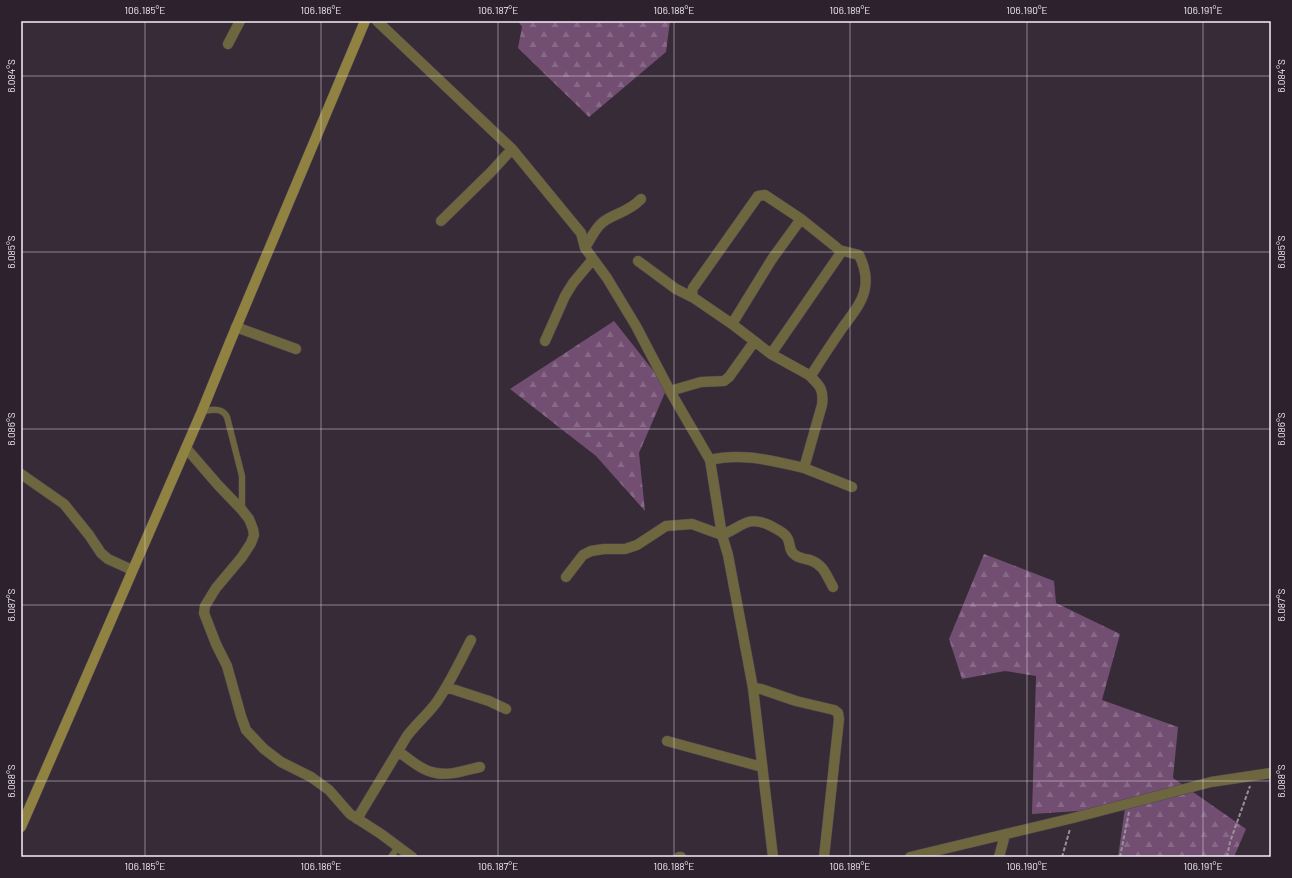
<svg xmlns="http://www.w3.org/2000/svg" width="1292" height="878" viewBox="0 0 1292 878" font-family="Barlow,sans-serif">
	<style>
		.forest { fill: url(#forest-firs) }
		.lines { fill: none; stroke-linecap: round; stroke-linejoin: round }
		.lane-casing { stroke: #524652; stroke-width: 7 }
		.street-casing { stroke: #524652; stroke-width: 11 }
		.secondary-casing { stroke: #524652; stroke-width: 11 }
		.path { stroke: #998f99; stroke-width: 2; stroke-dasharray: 4 2; stroke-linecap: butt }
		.lane { stroke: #6d663e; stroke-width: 6 }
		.street { stroke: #6d663e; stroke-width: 10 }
		.secondary { stroke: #908341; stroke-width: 10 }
		.ticks { fill: none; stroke: #f6eef6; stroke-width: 1; stroke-opacity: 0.45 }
		.neatline { fill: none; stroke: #f6eef6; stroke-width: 1.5 }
		.ticks-label { font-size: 10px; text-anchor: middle; fill: #f6eef6 }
	</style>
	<defs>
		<pattern id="forest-firs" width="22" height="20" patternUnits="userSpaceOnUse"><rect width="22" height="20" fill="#724f72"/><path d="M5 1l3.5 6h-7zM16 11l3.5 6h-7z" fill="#876987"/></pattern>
	</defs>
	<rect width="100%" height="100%" fill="#372b37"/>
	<!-- forest -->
	<path class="forest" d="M518,21H670L666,52L589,117L518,48L522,27Z
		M614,321L667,388L639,453L645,511L596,456L510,389Z
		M984,554L1054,581L1056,603L1120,634L1102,700L1178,727L1173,778L1246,829L1234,857H1118L1125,808L1032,814L1036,676L1005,671L962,679L949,639Z"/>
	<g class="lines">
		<defs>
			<path id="lane" d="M202,411C212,410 222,407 227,417L242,476V510
				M391,857L398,847"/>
			<path id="street" d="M377,21L512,149L581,233L585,248L607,278L636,326L670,391L710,460L722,535L728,555L753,688L773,857
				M228,44L240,21
				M801,219L765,195L758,196L693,288L692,294L694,298L732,324L771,354L809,375L812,374C822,358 832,343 843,327C851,316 863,302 865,288C867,277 864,265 859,255L839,250
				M441,221L491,172L512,149
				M585,248C590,240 595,228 603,222C615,213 629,212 641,199
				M638,261L676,289L694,298
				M732,324L772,259L801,219L836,247L839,250L840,254L771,354
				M236,327L296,349
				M545,341L565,296L573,283L593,259
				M670,391L701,382L724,381L729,377L754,342
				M186,448L218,485L242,510L249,519L253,529L254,535L251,543L242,557L216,588L205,606L204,613L216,644L227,666L241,716L246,730L264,749L281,762L311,777L329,790L350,814L381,834L412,857
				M710,460C741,452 773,461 804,468L822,405C824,389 820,386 809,375
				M804,468L852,487
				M21,474L64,504L89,535L101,553L108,559L132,570
				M566,577L583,555L591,551L604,549H625L637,545L666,526L692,524L722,535C742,527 748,514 771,526C776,529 782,531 786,536C791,541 788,551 795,555C799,558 805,559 810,560C824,565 826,575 833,587
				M446,687L489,701L506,709
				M753,688L761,689L796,701L834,710L838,713L839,719L824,857
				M667,741L762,767
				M398,751C409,759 422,771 436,773C451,776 466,770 480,767
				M357,819L407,736C416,724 427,715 436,703C450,683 460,661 471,640
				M679,857H681
				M910,857L1073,818L1211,782L1271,773
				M999,857L1005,835"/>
			<path id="secondary" d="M21,827L202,411L230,342L365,21"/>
		</defs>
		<!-- lane casing -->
		<use href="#lane" class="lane-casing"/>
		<!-- street casing -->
		<use href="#street" class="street-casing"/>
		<!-- secondary casing -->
		<use href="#secondary" class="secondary-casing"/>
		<!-- path -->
		<path class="path" d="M1062,857L1070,829
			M1120,857L1129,812
			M1227,857L1230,842L1250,786"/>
		<!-- lane -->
		<use href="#lane" class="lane"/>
		<!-- street -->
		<use href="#street" class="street"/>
		<!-- secondary -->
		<use href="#secondary" class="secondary"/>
	</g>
	<!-- ticks -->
	<path class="ticks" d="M145,21V857M321,21V857M498,21V857M674,21V857M850,21V857M1027,21V857M1203,21V857M21,76H1271M21,252H1271M21,429H1271M21,605H1271M21,781H1271"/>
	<!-- border -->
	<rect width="1292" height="878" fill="none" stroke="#2d212d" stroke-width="44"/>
	<rect x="22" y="22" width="1248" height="834" class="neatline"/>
	<g class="ticks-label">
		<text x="145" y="14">106.185°E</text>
		<text x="321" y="14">106.186°E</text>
		<text x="498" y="14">106.187°E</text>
		<text x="674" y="14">106.188°E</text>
		<text x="850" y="14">106.189°E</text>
		<text x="1027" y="14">106.190°E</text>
		<text x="1203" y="14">106.191°E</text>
		<text transform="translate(11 76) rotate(-90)" y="4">6.084°S</text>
		<text transform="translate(1281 76) rotate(-90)" y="4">6.084°S</text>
		<text transform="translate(11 252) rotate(-90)" y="4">6.085°S</text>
		<text transform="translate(1281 252) rotate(-90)" y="4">6.085°S</text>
		<text transform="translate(11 429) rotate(-90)" y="4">6.086°S</text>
		<text transform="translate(1281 429) rotate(-90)" y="4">6.086°S</text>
		<text transform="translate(11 605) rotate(-90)" y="4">6.087°S</text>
		<text transform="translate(1281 605) rotate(-90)" y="4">6.087°S</text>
		<text transform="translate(11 781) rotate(-90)" y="4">6.088°S</text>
		<text transform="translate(1281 781) rotate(-90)" y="4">6.088°S</text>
		<text x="145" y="870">106.185°E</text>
		<text x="321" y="870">106.186°E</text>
		<text x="498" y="870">106.187°E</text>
		<text x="674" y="870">106.188°E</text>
		<text x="850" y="870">106.189°E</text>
		<text x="1027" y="870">106.190°E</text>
		<text x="1203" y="870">106.191°E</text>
	</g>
</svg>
